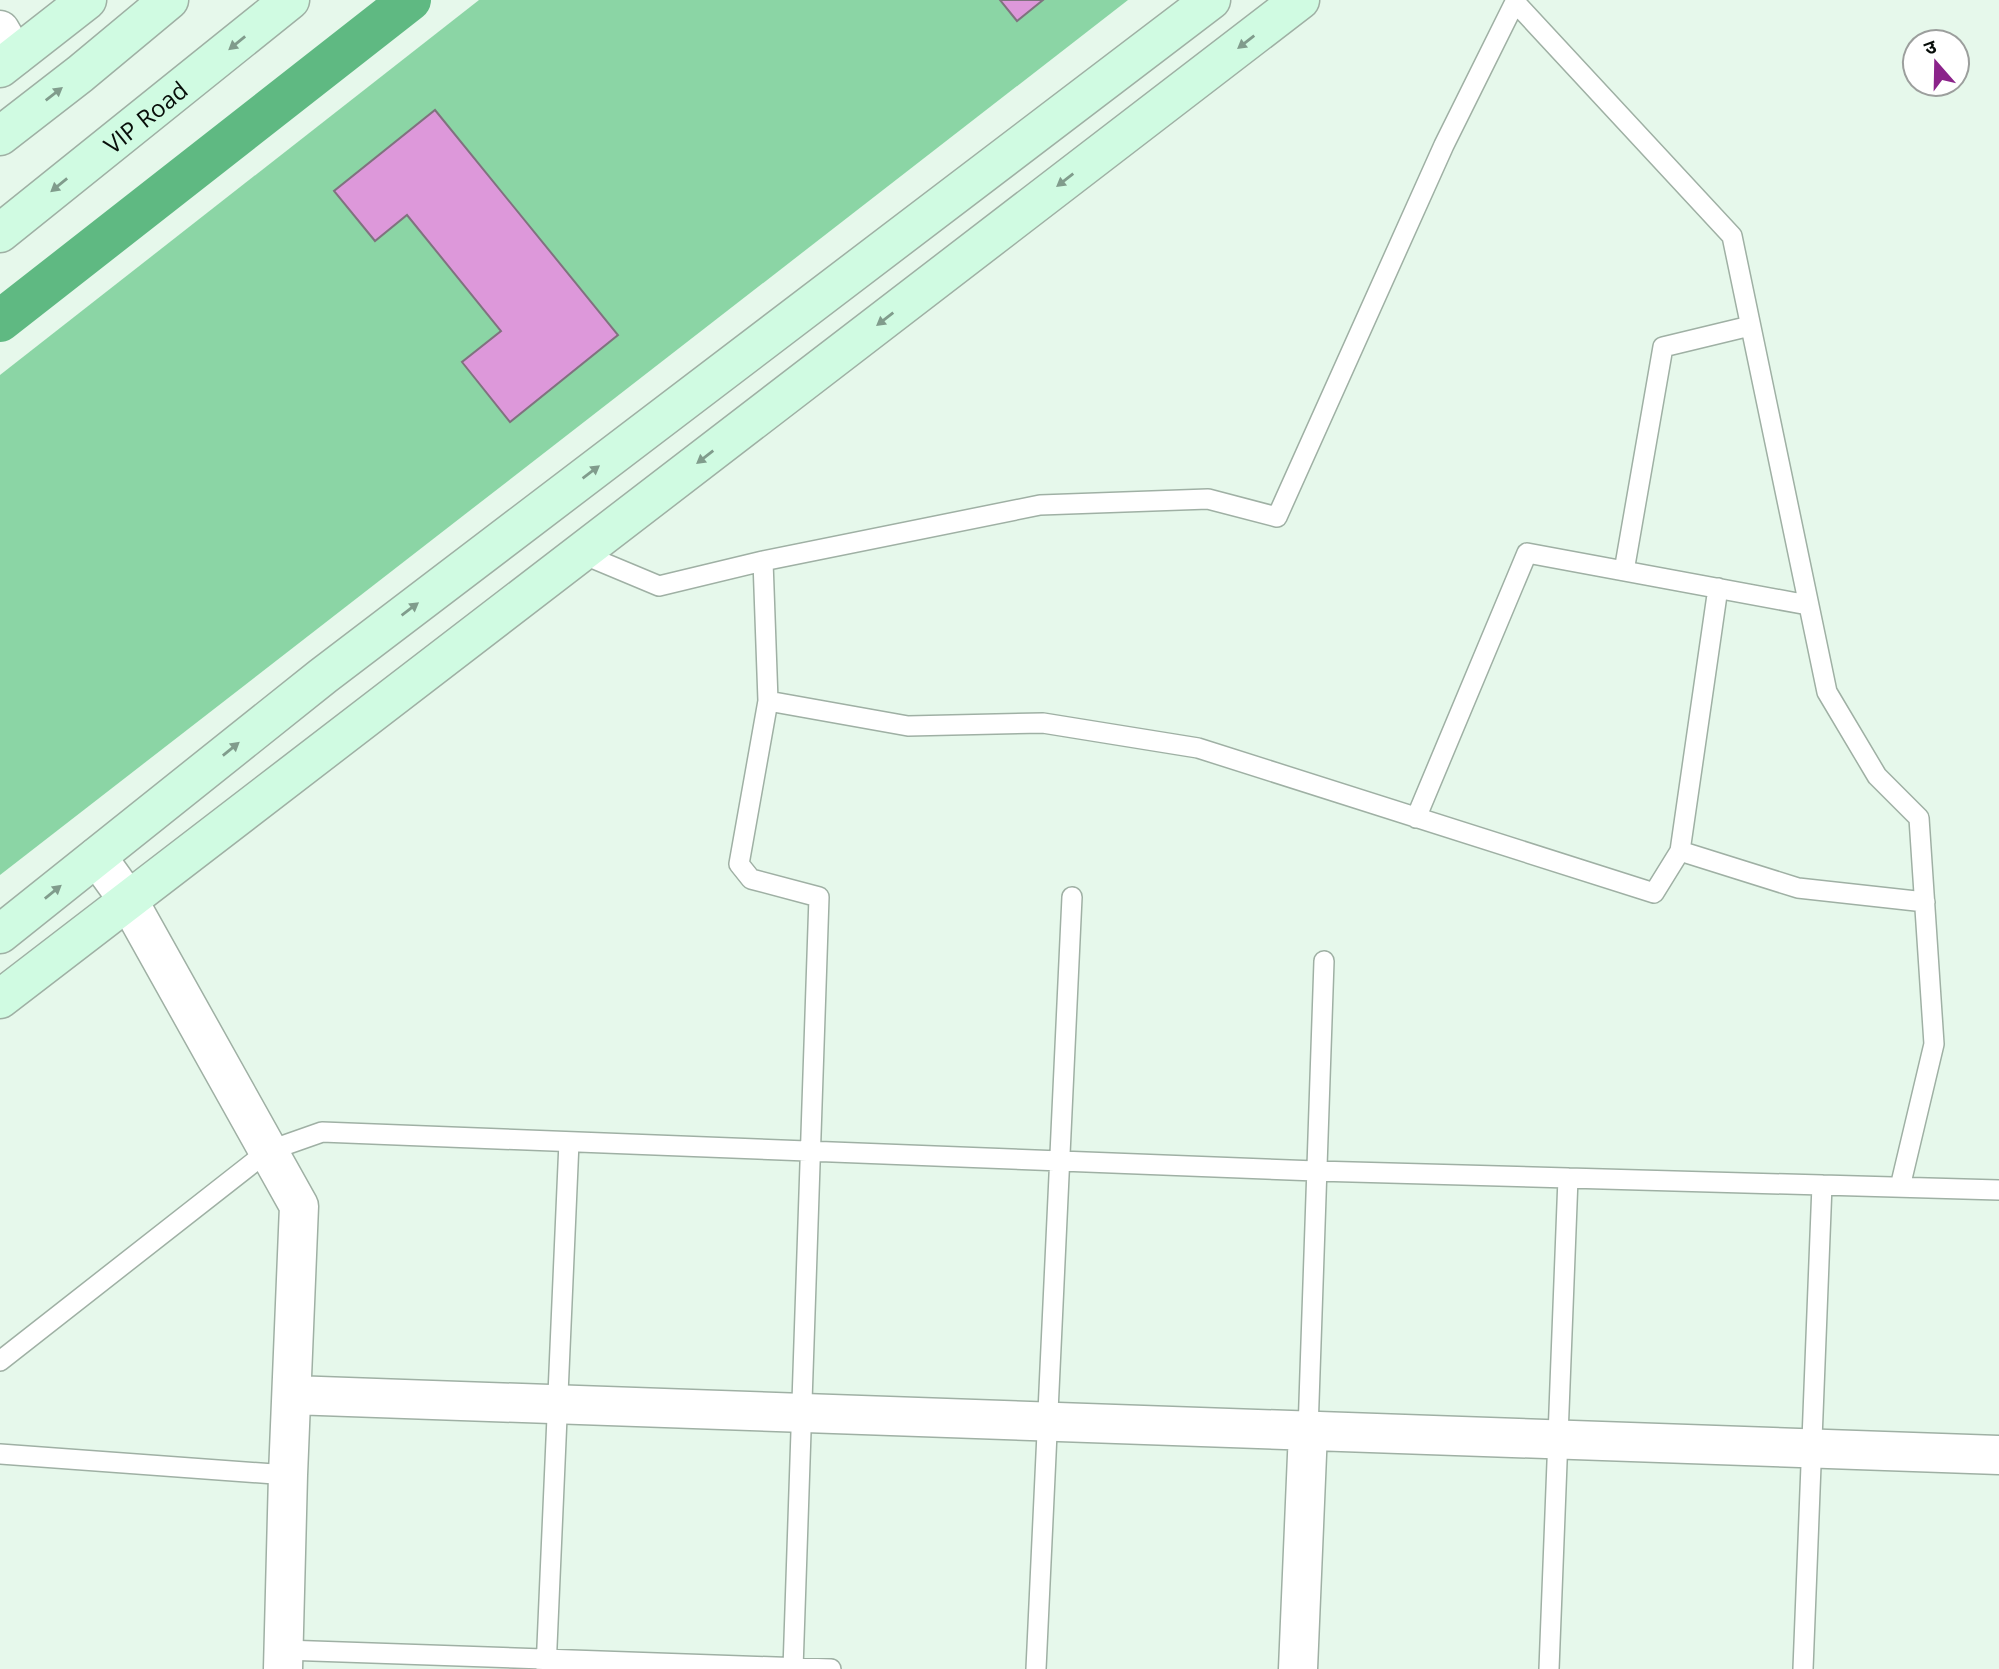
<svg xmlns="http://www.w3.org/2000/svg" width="1999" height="1669" viewBox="0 0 1999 1669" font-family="'Open Sans','Noto Sans Devanagari',sans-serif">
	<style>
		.green { fill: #8bd5a5 }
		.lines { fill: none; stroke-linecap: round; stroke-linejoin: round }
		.canal { stroke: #5fb982; stroke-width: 42 }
		.building { fill: #dd98da; stroke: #80727f; stroke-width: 2 }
		.lane-casing { stroke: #9fb0a4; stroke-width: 22 }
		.street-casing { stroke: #9fb0a4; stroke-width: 41 }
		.secondary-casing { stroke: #9fb0a4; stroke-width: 41 }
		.lane { stroke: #fff; stroke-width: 19 }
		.street { stroke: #fff; stroke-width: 38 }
		.secondary { stroke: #d0fbe2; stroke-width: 38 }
		.oneway { fill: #809c8c }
		.labels { text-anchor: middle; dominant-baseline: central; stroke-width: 6; stroke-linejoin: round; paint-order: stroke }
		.street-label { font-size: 24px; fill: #080e0a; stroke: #fff }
	</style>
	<rect width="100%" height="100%" fill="#e6f8eb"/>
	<!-- green -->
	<path class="green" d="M479,0H1128L0,875V375Z"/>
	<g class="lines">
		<!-- canal -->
		<path class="canal" d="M0,321L410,0"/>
	</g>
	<!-- building -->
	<path class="building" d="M1000,0H1043L1017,21Z
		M435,110L618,335L510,422L462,362L501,331L407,215L375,241L334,191Z"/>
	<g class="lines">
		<defs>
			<path id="lane" d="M1515,2L1732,236L1827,692L1877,776L1919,818L1934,1044L1900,1187
				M580,553L659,586L763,561L1040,505L1208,499L1277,517L1444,145L1516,0
				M763,561L768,701L908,726L1043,723L1198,748L1654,893L1680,851L1798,888L1925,902
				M1624,571L1663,347L1750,326
				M768,701L739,864L751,879L819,897L793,1669
				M1416,818L1527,553L1808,605
				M1680,851L1718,588
				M0,1361L268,1151L322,1132L1316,1171L1999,1190
				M1308,1431L1324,961
				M0,1454L288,1475
				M284,1650L831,1669
				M546,1669L569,1142
				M1036,1669L1072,897
				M1549,1669L1568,1178
				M1803,1669L1822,1185"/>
			<path id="street" d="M0,30L15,56
				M97,857L128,900L299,1206L288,1475L283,1669
				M292,1395L1999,1455
				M1298,1669L1308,1431"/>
			<g id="secondary">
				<path d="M0,68L87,0"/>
				<path d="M0,136L80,74L169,0"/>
				<path id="s1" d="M0,233L290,0"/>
				<path d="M0,934L323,676L1211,0"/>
				<path d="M0,999L1300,0"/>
			</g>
		</defs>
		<!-- lane casing -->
		<use href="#lane" class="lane-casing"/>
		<!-- street casing -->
		<use href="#street" class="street-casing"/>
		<!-- secondary casing -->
		<use href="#secondary" class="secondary-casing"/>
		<!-- lane -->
		<use href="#lane" class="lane"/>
		<!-- street -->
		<use href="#street" class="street"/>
		<!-- secondary -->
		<use href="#secondary" class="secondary"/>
	</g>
	<!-- one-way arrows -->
	<defs><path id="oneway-solid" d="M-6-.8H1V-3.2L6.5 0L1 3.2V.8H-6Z" transform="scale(1.75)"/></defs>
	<g class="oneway">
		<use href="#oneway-solid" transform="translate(1246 42) rotate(142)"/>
		<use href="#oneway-solid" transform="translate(237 43) rotate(141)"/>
		<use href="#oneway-solid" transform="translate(54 94) rotate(-38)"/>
		<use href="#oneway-solid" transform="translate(1065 180) rotate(142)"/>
		<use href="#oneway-solid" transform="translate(59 185) rotate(141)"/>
		<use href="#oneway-solid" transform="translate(885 319) rotate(142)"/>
		<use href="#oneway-solid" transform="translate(705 457) rotate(142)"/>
		<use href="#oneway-solid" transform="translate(591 472) rotate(-37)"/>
		<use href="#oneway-solid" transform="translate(410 609) rotate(-37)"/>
		<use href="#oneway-solid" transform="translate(231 749) rotate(-39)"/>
		<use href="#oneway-solid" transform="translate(53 892) rotate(-39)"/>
	</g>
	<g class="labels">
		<!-- street labels -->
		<g class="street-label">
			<text stroke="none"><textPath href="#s1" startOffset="186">VIP Road</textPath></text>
		</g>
	</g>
	<!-- north arrow -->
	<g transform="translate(1936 63) rotate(340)"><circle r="33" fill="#ffffff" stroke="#9c9f9d" stroke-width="2"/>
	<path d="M0-5L12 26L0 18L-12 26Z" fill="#8b238a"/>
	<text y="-10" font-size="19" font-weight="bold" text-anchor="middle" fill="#080e0a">उ</text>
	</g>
</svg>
